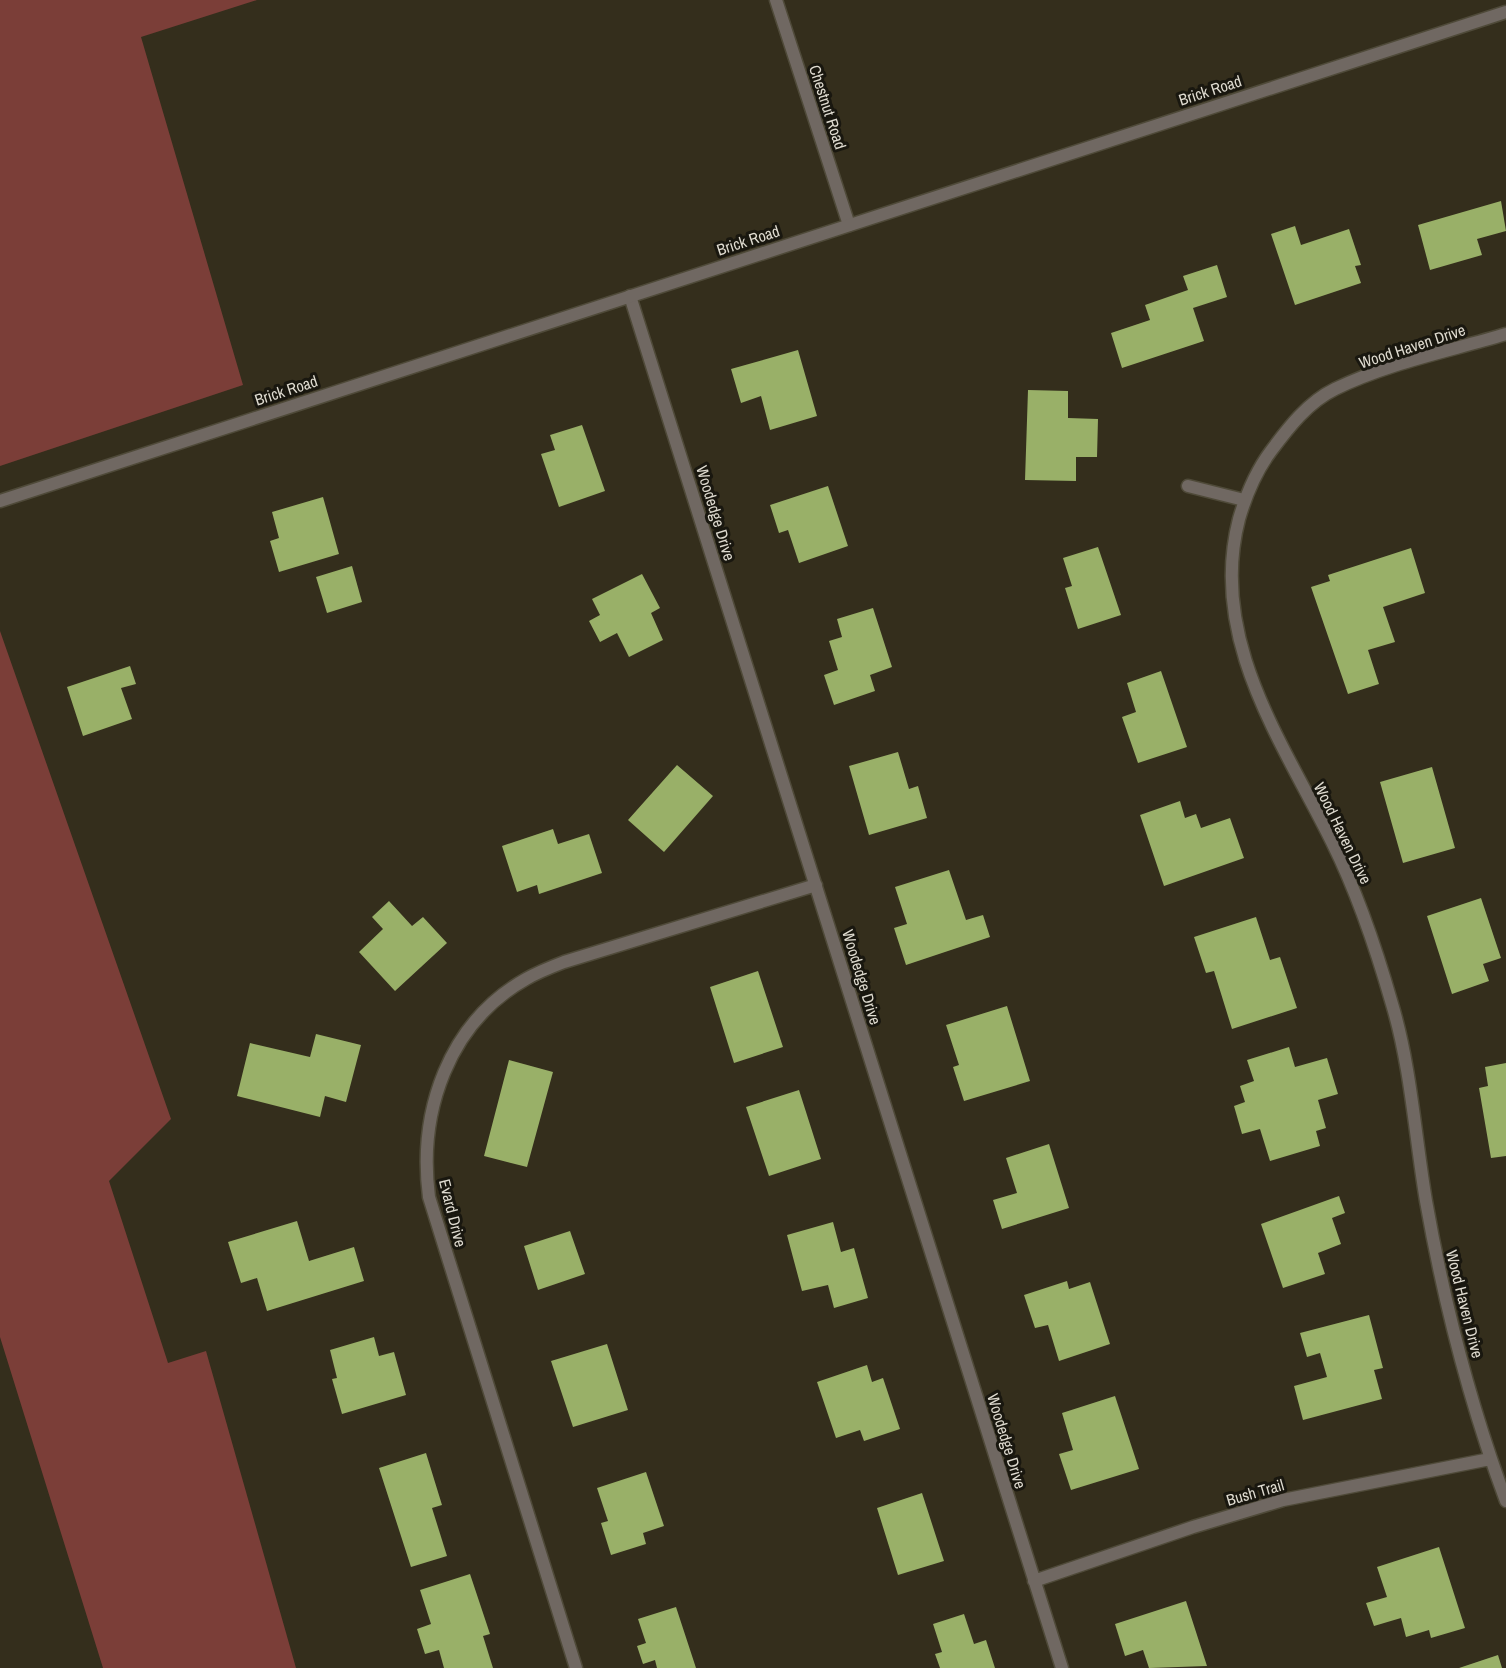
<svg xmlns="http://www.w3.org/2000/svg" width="1506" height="1668" viewBox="0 0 1506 1668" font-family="'Archivo Narrow',sans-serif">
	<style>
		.green { fill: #7b3e38 }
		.building { fill: #99b068 }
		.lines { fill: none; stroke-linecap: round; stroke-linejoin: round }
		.minor-casing { stroke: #4f4a39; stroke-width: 15 }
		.tertiary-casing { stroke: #4f4a39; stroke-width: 15 }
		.minor { stroke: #706862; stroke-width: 12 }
		.tertiary { stroke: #706862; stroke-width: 12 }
		.labels { text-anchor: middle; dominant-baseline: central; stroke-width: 6; stroke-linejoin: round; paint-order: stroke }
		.street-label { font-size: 16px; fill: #dfdbd0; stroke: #19170f }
	</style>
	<rect width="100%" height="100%" fill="#342e1c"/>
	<!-- green -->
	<path class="green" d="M0,0H257L141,37L243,385L0,466Z
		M0,631L171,1119L109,1181L168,1363L206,1351L296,1668H103L0,1337Z"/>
	<!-- building -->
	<path class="building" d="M1501,201L1506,231L1477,239L1482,255L1430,270L1418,225Z
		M1295,226L1301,245L1349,229L1361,265L1355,266L1361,283L1295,305L1271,234Z
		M1217,265L1227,297L1193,308L1204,341L1122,368L1111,333L1150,320L1145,305L1188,290L1183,276Z
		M798,350L817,416L770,430L761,396L741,403L731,369Z
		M1028,390L1068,391V418L1098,419L1097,457H1076V481L1025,480Z
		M582,425L605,491L559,507L541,454L555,450L550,435Z
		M828,486L848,546L799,563L788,530L779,533L770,505Z
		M323,497L339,554L279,572L270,541L279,538L272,512Z
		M1098,547L1121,615L1078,629L1065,588L1072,586L1063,558Z
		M1411,548L1425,593L1383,607L1395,642L1368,650L1379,684L1348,694L1311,587L1330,581L1328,575Z
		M352,566L362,602L327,613L316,577Z
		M642,574L660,608L651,613L663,640L629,657L617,633L600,642L589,621L600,615L592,599Z
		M873,608L892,667L870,675L875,691L834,705L824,675L838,670L829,641L842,637L837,619Z
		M130,666L136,684L121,688L132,719L83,736L67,687Z
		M1161,671L1187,747L1138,763L1122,717L1136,712L1127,683Z
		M898,752L909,789L918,786L927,818L869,835L849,766Z
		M677,765L713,796L664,852L628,820Z
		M1432,767L1455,848L1403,863L1380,782Z
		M1180,801L1185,818L1196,814L1201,828L1230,818L1244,858L1164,886L1140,815Z
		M553,829L558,844L589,834L602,873L539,894L537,885L517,892L502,846Z
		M949,870L966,920L983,915L990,937L906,965L894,928L907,924L895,887Z
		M1481,898L1501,958L1483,964L1489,981L1452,994L1427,916Z
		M389,901L412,926L423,917L447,943L395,991L359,952L383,929L372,917Z
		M1256,917L1270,960L1280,957L1297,1008L1232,1029L1214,971L1206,973L1194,937Z
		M758,971L783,1047L734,1063L710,987Z
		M1007,1006L1030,1081L964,1101L953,1067L959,1065L946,1025Z
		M316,1034L361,1045L346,1102L325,1096L320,1117L237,1096L250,1043L310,1057Z
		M1289,1047L1295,1067L1327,1058L1338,1094L1318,1100L1326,1128L1316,1131L1320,1146L1270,1161L1260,1129L1242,1134L1234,1106L1245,1102L1240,1086L1254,1081L1247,1060Z
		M509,1060L553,1072L527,1167L484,1156Z
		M1506,1063V1156L1491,1158L1479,1088L1488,1086L1485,1067Z
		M799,1090L821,1159L769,1176L746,1107Z
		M1049,1144L1069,1208L1002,1229L993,1200L1017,1193L1006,1158Z
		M1339,1196L1345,1213L1332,1218L1341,1244L1318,1253L1325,1274L1283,1288L1261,1224Z
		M297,1221L309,1261L354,1247L364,1281L267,1311L257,1278L241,1283L228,1242Z
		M833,1222L841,1252L854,1248L868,1298L834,1308L828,1285L802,1291L787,1235Z
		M570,1231L585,1274L538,1290L524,1246Z
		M1067,1281L1069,1289L1090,1282L1110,1344L1059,1361L1048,1325L1035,1328L1024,1295Z
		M1369,1315L1383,1368L1374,1370L1382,1399L1303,1420L1294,1386L1327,1377L1320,1353L1307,1357L1300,1333Z
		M374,1337L379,1356L394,1352L406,1395L342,1414L332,1379L337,1378L330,1350Z
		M607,1344L628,1410L573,1427L551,1361Z
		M867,1365L872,1382L883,1378L900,1429L864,1441L860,1430L836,1438L817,1382Z
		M1115,1396L1139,1469L1071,1490L1059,1454L1073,1450L1062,1413Z
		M426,1453L442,1505L432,1508L447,1556L411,1567L379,1468Z
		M646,1472L664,1526L643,1533L646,1544L611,1555L601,1523L608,1521L597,1488Z
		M922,1493L944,1561L898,1575L877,1508Z
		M1439,1547L1465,1628L1431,1638L1429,1630L1406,1637L1401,1618L1374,1626L1366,1603L1387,1597L1377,1567Z
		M470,1574L490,1634L483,1636L493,1668H444L439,1650L425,1654L417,1629L431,1624L420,1590Z
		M1186,1601L1207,1666L1149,1668L1143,1650L1125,1656L1115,1624Z
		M676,1607L696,1668H657L655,1660L643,1664L637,1646L646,1643L638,1619Z
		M964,1614L974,1644L986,1640L995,1668H940L935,1654L942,1652L933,1624Z
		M1498,1655L1502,1668H1459Z"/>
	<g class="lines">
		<defs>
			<path id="minor" d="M776,0L849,225
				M630,296L1062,1668
				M1506,334C1450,351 1388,363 1335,389C1308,402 1288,428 1271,451C1256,471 1246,495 1239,519C1208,638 1282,741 1332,842C1358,894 1376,948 1392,1004C1411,1067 1415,1136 1426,1201C1444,1303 1470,1404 1506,1501
				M1188,486L1244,500
				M1034,1581L1193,1527L1283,1500L1490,1459
				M576,1668L429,1197C418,1112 448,1023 526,979C538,972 551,967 564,962L816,885"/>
			<path id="tertiary" d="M0,501L1506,12"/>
		</defs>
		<!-- minor casing -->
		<use href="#minor" class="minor-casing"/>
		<!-- tertiary casing -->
		<use href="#tertiary" class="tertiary-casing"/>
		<!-- minor -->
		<use href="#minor" class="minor"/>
		<!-- tertiary -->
		<use href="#tertiary" class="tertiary"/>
	</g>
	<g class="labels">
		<!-- street labels -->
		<g class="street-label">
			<text transform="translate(1210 90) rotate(-18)">Brick Road</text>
			<text transform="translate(828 107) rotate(72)">Chestnut Road</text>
			<text transform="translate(748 240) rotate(-18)">Brick Road</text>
			<text transform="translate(1412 346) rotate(-18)">Wood Haven Drive</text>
			<text transform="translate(286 390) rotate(-18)">Brick Road</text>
			<text transform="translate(716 513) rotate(73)">Woodedge Drive</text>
			<text transform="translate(1343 833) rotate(64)">Wood Haven Drive</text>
			<text transform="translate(862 977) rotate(73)">Woodedge Drive</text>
			<text transform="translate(453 1213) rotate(76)">Evard Drive</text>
			<text transform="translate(1465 1304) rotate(76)">Wood Haven Drive</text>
			<text transform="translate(1007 1441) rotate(73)">Woodedge Drive</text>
			<text transform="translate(1255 1492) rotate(-16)">Bush Trail</text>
		</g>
	</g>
</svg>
